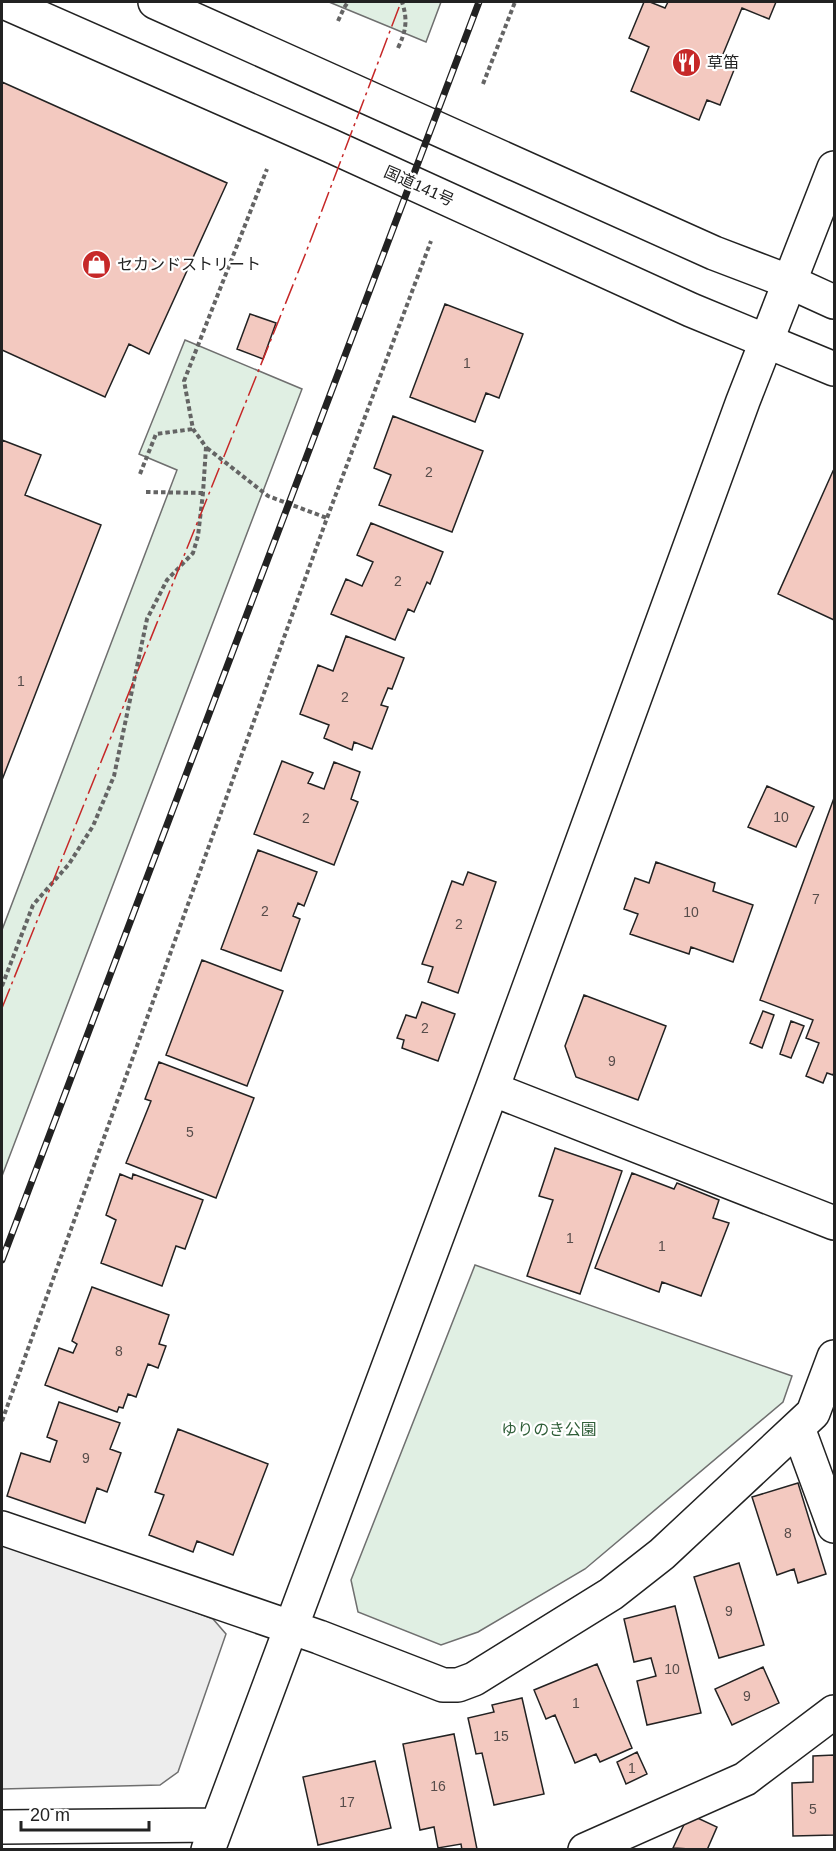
<svg xmlns="http://www.w3.org/2000/svg" width="836" height="1851" viewBox="0 0 836 1851" font-family="Helvetica,'Noto Sans JP',sans-serif">
	<style>
		.green { fill: #e0efe3; stroke: #6f6f6f; stroke-width: 1.5 }
		.parking { fill: #ededed; stroke: #6f6f6f; stroke-width: 1.5 }
		.building { fill: #f3c9c0; stroke: #222; stroke-width: 1.5 }
		.lines { fill: none; stroke-linecap: round; stroke-linejoin: round }
		.minor-casing { stroke: #222; stroke-width: 36 }
		.highway-casing { stroke: #222; stroke-width: 36 }
		.path { stroke: #646464; stroke-width: 4; stroke-dasharray: 4.5 3; stroke-linecap: butt }
		.minor { stroke: #fff; stroke-width: 33 }
		.highway { stroke: #fff; stroke-width: 33 }
		.rail-casing { stroke: #222; stroke-width: 7 }
		.rail { stroke: #fff; stroke-width: 4.5; stroke-dasharray: 14; stroke-linecap: butt }
		.power { stroke: #c62828; stroke-width: 1.5; stroke-dasharray: 21 4.5 3 4.5; stroke-linecap: butt }
		.labels { text-anchor: middle; dominant-baseline: central; stroke-width: 4.5; stroke-linejoin: round; paint-order: stroke }
		.number-label { font-size: 14px; fill: #564c4a }
		.poi-label { font-size: 16px; fill: #222; stroke: #fff; text-anchor: start }
		.street-label { font-size: 16px; fill: #222; stroke: #fff }
		.park-label { font-size: 16px; fill: #2f5e38; stroke: #fff }
	</style>
	<rect width="100%" height="100%" fill="#fff"/>
	<!-- green -->
	<path class="green" d="M329,2H441L426,42Z
		M185,340L302,389L2,1176V930L177,470L139,454Z
		M475,1265L792,1376L783,1402L585,1569L478,1632L441,1645L358,1612L351,1580Z"/>
	<!-- parking -->
	<path class="parking" d="M9,1542L213,1619L226,1634L178,1772L160,1785L2,1789V1544Z"/>
	<!-- building -->
	<path class="building" d="M644,2H650L665,8L668,2H776L769,19L742,8L721,59L736,65L720,105L707,100L699,120L631,91L649,47L629,38Z
		M2,82L227,183L149,354L129,344L105,397L2,350Z
		M445,304L523,334L499,398L486,393L475,422L410,397Z
		M250,314L276,323L263,359L237,349Z
		M393,416L483,451L452,532L379,505L391,475L374,468Z
		M2,440L41,455L25,495L101,525L2,780Z
		M833,471L834,472V620L778,594Z
		M371,523L443,552L430,584L427,582L414,612L408,609L395,640L331,614L346,579L362,586L373,562L357,555Z
		M346,636L404,658L392,689L388,688L381,705L388,707L372,749L354,742L352,750L324,738L329,725L300,714L318,665L333,671Z
		M282,761L313,773L308,783L324,789L334,762L360,772L351,799L358,802L334,865L254,834Z
		M767,786L814,807L796,847L748,827Z
		M834,798V1072L833,1075L827,1073L823,1083L806,1076L819,1043L806,1038L813,1020L760,1000Z
		M258,850L317,872L304,906L298,903L293,916L300,919L281,971L221,949Z
		M656,862L715,883L713,891L753,905L733,962L691,947L689,954L630,934L638,914L624,909L635,878L649,883Z
		M468,872L496,882L458,993L428,982L433,967L422,964L452,881L463,885Z
		M202,960L283,991L247,1086L166,1055Z
		M584,995L666,1026L638,1100L576,1077L565,1046Z
		M422,1002L455,1014L438,1061L402,1048L404,1040L397,1038L406,1015L416,1018Z
		M763,1011L774,1015L762,1048L750,1043Z
		M791,1021L804,1026L791,1058L780,1054Z
		M159,1062L254,1098L216,1198L126,1163L151,1101L145,1099Z
		M555,1148L622,1171L580,1294L527,1276L553,1200L539,1196Z
		M632,1173L674,1189L677,1183L719,1200L713,1218L729,1223L701,1296L662,1282L659,1292L595,1268Z
		M120,1174L132,1179L133,1174L203,1200L185,1249L176,1246L162,1286L101,1263L116,1220L106,1215Z
		M92,1287L169,1315L159,1344L166,1346L158,1368L148,1364L136,1397L128,1394L123,1408L119,1407L117,1412L45,1385L59,1348L73,1353L77,1344L72,1341Z
		M59,1402L120,1423L110,1449L121,1453L107,1492L97,1488L85,1523L7,1496L21,1453L50,1462L57,1441L47,1437Z
		M178,1429L268,1464L233,1555L197,1541L193,1552L149,1535L164,1495L155,1492Z
		M798,1483L826,1574L798,1583L794,1569L777,1575L752,1497Z
		M739,1563L764,1645L719,1658L694,1577Z
		M675,1606L701,1713L647,1725L637,1681L656,1676L651,1658L634,1662L624,1619Z
		M597,1664L632,1748L600,1762L596,1754L575,1763L555,1715L546,1719L534,1690Z
		M763,1667L779,1703L732,1725L715,1689Z
		M522,1698L544,1794L494,1805L482,1753L476,1754L468,1718L494,1712L492,1705Z
		M454,1734L477,1849V1850H462L461,1844L438,1848L434,1827L420,1830L403,1744Z
		M637,1752L647,1774L626,1784L617,1762Z
		M834,1755V1835L793,1836L792,1783L813,1782V1756Z
		M375,1761L391,1828L318,1845L303,1777Z
		M689,1814L717,1827L707,1850L673,1848Z"/>
	<g class="lines">
		<defs>
			<path id="minor" d="M492,1089L834,1223
				M798,1428L834,1526
				M2,1528L319,1637L443,1685H458L474,1679L611,1594L662,1554L813,1413L834,1357
				M2,1827L217,1825
				M208,1850L492,1089L743,401L834,168
				M585,1850L745,1779L834,1712"/>
			<path id="highway" d="M4,2L331,146L691,310L834,369
				M155,2L714,253L790,282L834,302"/>
		</defs>
		<!-- minor casing -->
		<use href="#minor" class="minor-casing"/>
		<!-- highway casing -->
		<use href="#highway" class="highway-casing"/>
		<!-- path -->
		<path class="path" d="M338,21L344,8L348,2
			M398,48C406,31 408,20 402,2
			M483,84L515,2
			M207,448L268,496L327,518
			M140,474L156,434L193,429
			M146,492L203,493
			M2,986L33,905L69,864L93,826L114,776L147,619L167,580L193,553L198,536L203,493L206,447L193,429L184,381L267,169
			M2,1421L327,518L431,241"/>
		<!-- minor -->
		<use href="#minor" class="minor"/>
		<!-- highway -->
		<use href="#highway" class="highway"/>
		<defs>
			<path id="rail" d="M2,1260L479,2"/>
		</defs>
		<!-- rail casing -->
		<use href="#rail" class="rail-casing"/>
		<!-- rail -->
		<use href="#rail" class="rail"/>
		<!-- power -->
		<path class="power" d="M2,1008L305,255L401,2"/>
	</g>
	<!-- icons -->
	<defs>
		<symbol id="restaurant-disc" viewBox="-11 -11 22 22"><circle r="9.5" fill="#c62828" stroke="#fff"/><path d="M-5-6h1v4h1v-4h1v4h1v-4h1v5L-1.5 .5V6h-2V.5L-5-1ZM5-6V6H3V1.5H1.5Q1.5-4 5-6Z" fill="#fff"/></symbol>
		<symbol id="shop-disc" viewBox="-11 -11 22 22"><circle r="9.5" fill="#c62828" stroke="#fff"/><path d="M-5-2.5h2.3a2.7 3.5 0 0 1 5.4 0H5L5.5 6h-11ZM-1.5-2.5h3a1.5 2.3 0 0 0-3 0Z" fill="#fff"/></symbol>
	</defs>
	<g fill-rule="evenodd">
		<use href="#restaurant-disc" x="670" y="46" width="33" height="33"/>
		<use href="#shop-disc" x="80" y="248" width="33" height="33"/>
	</g>
	<g class="labels">
		<!-- number labels -->
		<g class="number-label">
			<text x="467" y="363">1</text>
			<text x="429" y="472">2</text>
			<text x="398" y="581">2</text>
			<text x="21" y="681">1</text>
			<text x="345" y="697">2</text>
			<text x="781" y="817">10</text>
			<text x="306" y="818">2</text>
			<text x="816" y="899">7</text>
			<text x="265" y="911">2</text>
			<text x="691" y="912">10</text>
			<text x="459" y="924">2</text>
			<text x="425" y="1028">2</text>
			<text x="612" y="1061">9</text>
			<text x="190" y="1132">5</text>
			<text x="570" y="1238">1</text>
			<text x="662" y="1246">1</text>
			<text x="119" y="1351">8</text>
			<text x="86" y="1458">9</text>
			<text x="788" y="1533">8</text>
			<text x="729" y="1611">9</text>
			<text x="672" y="1669">10</text>
			<text x="747" y="1696">9</text>
			<text x="576" y="1703">1</text>
			<text x="501" y="1736">15</text>
			<text x="632" y="1768">1</text>
			<text x="438" y="1786">16</text>
			<text x="347" y="1802">17</text>
			<text x="813" y="1809">5</text>
		</g>
		<!-- poi labels -->
		<g class="poi-label">
			<text x="707" y="62">草笛</text>
			<text x="117" y="264">セカンドストリート</text>
		</g>
		<!-- street labels -->
		<g class="street-label">
			<text transform="translate(419 186) rotate(24)">国道141号</text>
		</g>
		<!-- park labels -->
		<g class="park-label">
			<text x="549" y="1429">ゆりのき公園</text>
		</g>
	</g>
	<!-- border -->
	<rect width="836" height="1851" fill="none" stroke="#222222" stroke-width="6"/>
	<!-- scale -->
	<path d="M21 1821v9h128v-9" fill="none" stroke="#222222" stroke-width="3"/>
	<text x="30" y="1821" font-size="18" fill="#222222" stroke="#ffffff" stroke-width="4.5" paint-order="stroke">20 m</text>
</svg>
